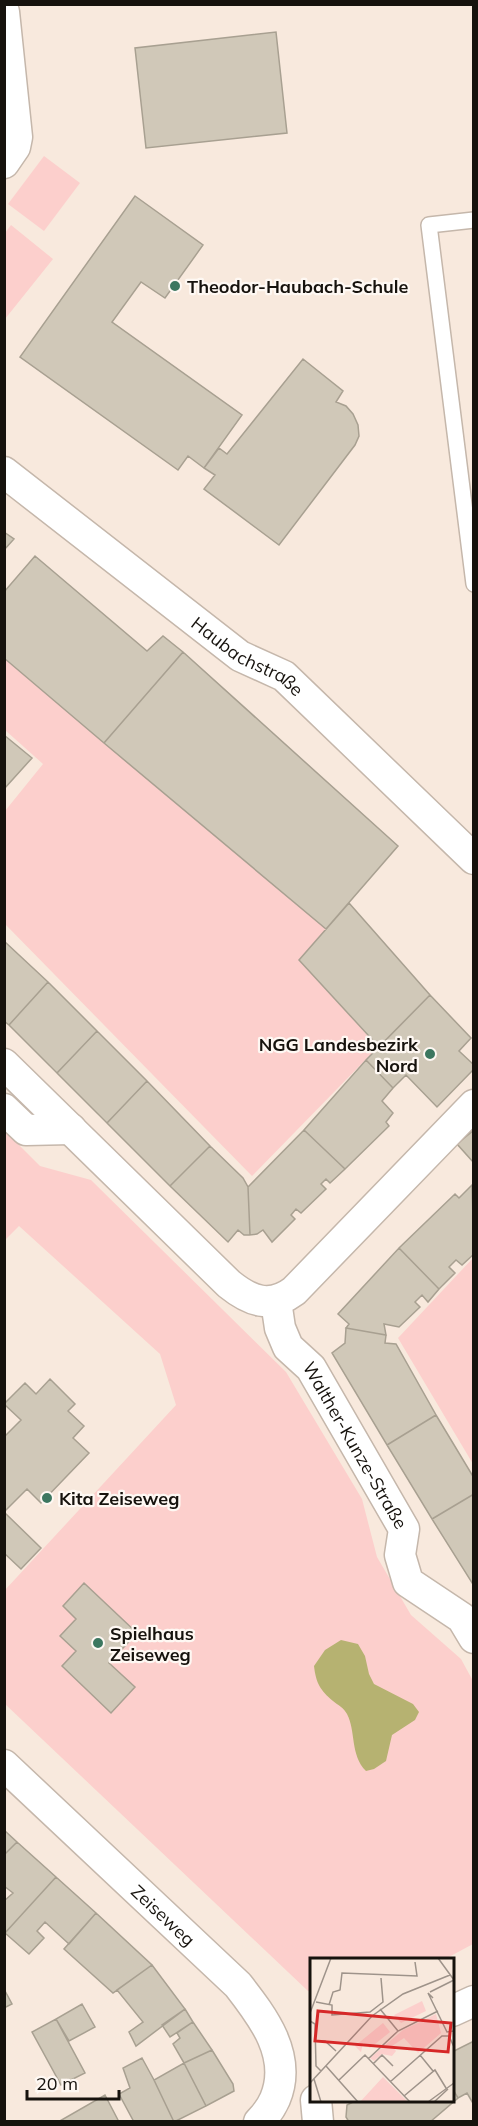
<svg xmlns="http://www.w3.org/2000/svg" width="478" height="2126" viewBox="0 0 478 2126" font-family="Mulish,sans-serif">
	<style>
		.green { fill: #fccfcc }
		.water { fill: #b6b271 }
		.building { fill: #d0c8b8; stroke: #a8a091; stroke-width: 1.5 }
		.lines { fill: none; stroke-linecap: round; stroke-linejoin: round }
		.service-casing { stroke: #c5b7ab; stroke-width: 18 }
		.minor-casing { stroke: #c5b7ab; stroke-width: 33 }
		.service { stroke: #fff; stroke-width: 15 }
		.minor { stroke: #fff; stroke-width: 30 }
		.poi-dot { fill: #3c7760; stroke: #fef8f3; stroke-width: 2 }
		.labels { text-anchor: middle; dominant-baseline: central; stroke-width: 4.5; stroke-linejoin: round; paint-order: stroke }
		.poi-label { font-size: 18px; font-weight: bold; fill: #16120d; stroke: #fef8f3; text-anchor: start }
		.street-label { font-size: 18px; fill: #16120d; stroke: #fef8f3 }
		.inset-road { fill: none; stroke: #9e938a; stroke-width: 1.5 }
		.view { fill: #d62828; fill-opacity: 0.15; stroke: #d62828; stroke-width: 3 }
		.inset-edge { fill: none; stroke: #16120d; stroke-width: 3 }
	</style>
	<rect width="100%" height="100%" fill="#f8e9dd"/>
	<!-- green -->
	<path class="green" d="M44,156L80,183L44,231L8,204Z
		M11,225L53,259L5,319V233Z
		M5,657L326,929L299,960L378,1047L252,1176L5,924V811L43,764L5,730Z
		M5,1131L40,1166L91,1180L286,1372L362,1499L377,1557L411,1615L461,1659L473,1681V1944L445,1959L312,1960L311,1991H308L5,1704V1590L176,1405L160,1354L19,1226L5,1240Z
		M473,1258V1464L398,1338Z"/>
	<!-- water -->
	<path class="water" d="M341,1640L358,1644L365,1656L369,1674L374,1684L413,1704L419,1712L415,1720L392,1735L386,1761L374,1769L366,1771C350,1755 356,1731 347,1714C344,1708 338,1705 333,1701C320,1690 316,1683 314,1666L325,1650Z"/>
	<!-- building -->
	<path class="building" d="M276,32L287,133L146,148L135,48Z
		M135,196L203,245L165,298L141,282L112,322L242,415L204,468L188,456L178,470L20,357Z
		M303,359L343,391L336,402L346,406L353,414L358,425L359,436L355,445L279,545L204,489L215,475L204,468L219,448L227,454Z
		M4,532L14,539L4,550Z
		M35,556L147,651L163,636L183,652L104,743L4,658V592Z
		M183,652L398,846L326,929L104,743Z
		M4,735L32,758L4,789Z
		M349,903L430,995L379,1047L299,960Z
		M4,941L48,982L9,1025L4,1021Z
		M48,982L97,1031L57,1073L9,1025Z
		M430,995L471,1038L459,1051L474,1065V1069L437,1107L406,1075L393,1088L366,1060Z
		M97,1031L147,1081L107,1123L57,1073Z
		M366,1060L393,1088L382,1101L393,1113L386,1122L389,1126L345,1169L304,1130Z
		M147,1081L210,1146L170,1186L107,1123Z
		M304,1130L345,1169L330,1183L326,1179L321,1184L326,1189L301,1213L296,1209L291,1215L295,1219L272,1242L263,1230L257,1234L250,1235L248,1187Z
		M474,1130V1163L457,1144Z
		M210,1146L243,1178L248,1187L250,1235H244L238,1230L228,1242L170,1186Z
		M472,1185L474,1254L462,1265L456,1260L449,1267L455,1273L439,1289L399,1248L455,1194L459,1198Z
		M399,1248L439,1289L428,1302L422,1295L415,1302L420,1307L399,1327L384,1324L386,1335L346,1328L349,1324L338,1314Z
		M346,1328L386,1335L385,1343L396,1344L436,1415L387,1445L332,1353L345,1343Z
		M50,1379L75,1404L68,1411L84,1426L73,1438L89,1453L41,1503L27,1489L4,1512V1437L21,1420L4,1404L25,1383L36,1394Z
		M436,1415L474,1478V1494L432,1519L387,1445Z
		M474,1494V1586L432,1519Z
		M4,1512L41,1548L21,1569L4,1553Z
		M84,1583L137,1633L109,1663L135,1687L111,1713L62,1666L76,1651L60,1636L76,1619L63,1606Z
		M4,1830L17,1842L4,1855Z
		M17,1842L56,1877L5,1933L4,1901L13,1893L4,1886V1855Z
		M56,1877L96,1913L69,1944L45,1922L37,1931L44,1938L29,1954L5,1933Z
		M96,1913L152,1965L113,1993L64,1949Z
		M152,1965L185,2009L136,2046L129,2032L143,2022L117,1990Z
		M4,1989L12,2004L4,2008Z
		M82,2004L95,2027L69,2041L56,2019Z
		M185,2009L193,2022L170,2037L162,2025Z
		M56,2019L85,2073L61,2085L32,2032Z
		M193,2022L212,2050L184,2063L173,2044L180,2038L177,2033Z
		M474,2041V2105L467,2093L458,2098L452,2088V2052Z
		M212,2050L233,2084L234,2091L206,2106L184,2063Z
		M142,2058L154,2080L174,2122H134L119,2094L130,2088L123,2068Z
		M184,2063L206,2106L174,2122L154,2080Z
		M452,2088L458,2098L430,2122H349L346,2117L347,2105L357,2100H452Z
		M105,2095L119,2122H58Z"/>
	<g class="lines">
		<defs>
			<path id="service" d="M474,220L429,225L474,584"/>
			<g id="minor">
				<path d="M4,12L17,137L15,147L4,163"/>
				<path id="s1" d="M4,472L240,656L284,676L474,859"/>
				<path d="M4,1064L229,1284C250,1301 270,1309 294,1291L474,1105"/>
				<path d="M4,1109L26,1130L71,1129"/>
				<path id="s2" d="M276,1301L280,1328L288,1347L311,1368L404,1529L400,1555L408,1582L462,1618L474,1638"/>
				<path id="s3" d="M4,1765L238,1985C263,2017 293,2056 275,2099C271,2108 266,2115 259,2122"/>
				<path d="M452,2011L474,2001"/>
				<path d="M316,2100L318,2122"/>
			</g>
		</defs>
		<!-- service casing -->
		<use href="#service" class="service-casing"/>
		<!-- minor casing -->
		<use href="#minor" class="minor-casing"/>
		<!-- service -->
		<use href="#service" class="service"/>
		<!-- minor -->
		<use href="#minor" class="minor"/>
	</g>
	<!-- markers -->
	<g class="poi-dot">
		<circle cx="175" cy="286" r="6"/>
		<circle cx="430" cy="1054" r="6"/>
		<circle cx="47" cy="1498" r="6"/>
		<circle cx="98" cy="1643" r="6"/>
	</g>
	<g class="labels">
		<!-- poi labels -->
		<g class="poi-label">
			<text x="187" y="286">Theodor-Haubach-Schule</text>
			<text x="418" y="1044" text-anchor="end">NGG Landesbezirk<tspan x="418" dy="21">Nord</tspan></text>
			<text x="59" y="1498">Kita Zeiseweg</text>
			<text x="110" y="1633">Spielhaus<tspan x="110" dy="21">Zeiseweg</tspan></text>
		</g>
		<!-- street labels -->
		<g class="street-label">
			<text stroke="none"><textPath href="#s1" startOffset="306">Haubachstraße</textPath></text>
			<text stroke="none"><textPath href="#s2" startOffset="168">Walther-Kunze-Straße</textPath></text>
			<text stroke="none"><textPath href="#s3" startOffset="219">Zeiseweg</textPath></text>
		</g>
	</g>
	<!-- overview -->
	<g transform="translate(310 1958)">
		<rect width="144" height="144" fill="#f8e9dd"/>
		<path d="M112,43L116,53L91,65L84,57ZM126,56L131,75L108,95L94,80L82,88L86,93L82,98L72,96L64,103L60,100L93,72ZM73,65L80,74L60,90L53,85L51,94L45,88ZM73,119L98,144H50Z" fill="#fccfcc"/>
		<path class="inset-road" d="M128,0L144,22M120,34L144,22M123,40L118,35L137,74L144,73M6,44L22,47V57L60,54L73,44L71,20M19,47L23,34L30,32L32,15L107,18L105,4M70,51L88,73M0,55L21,0M0,63L5,66L6,108L11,113M5,83H15L26,93M110,97L123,113M58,101L88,73L128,53M63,106L72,97L83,108M16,108L48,144M4,121L11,144M29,122L55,97L100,144M80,124L132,78H139L144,89M0,125L62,58L93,36L140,17M94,138L125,112L136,130M118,144L144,125M124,144L138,131"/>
		<path class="view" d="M8,53L141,65L138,94L5,83Z"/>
		<rect width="144" height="144" class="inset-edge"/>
	</g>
	<!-- border -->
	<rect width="478" height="2126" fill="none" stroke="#16120d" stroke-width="12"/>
	<!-- scale -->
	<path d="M27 2090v9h92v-9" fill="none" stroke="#16120d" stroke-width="3"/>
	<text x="36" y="2090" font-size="18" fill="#16120d" stroke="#fef8f3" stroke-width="4.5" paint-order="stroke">20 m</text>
</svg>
